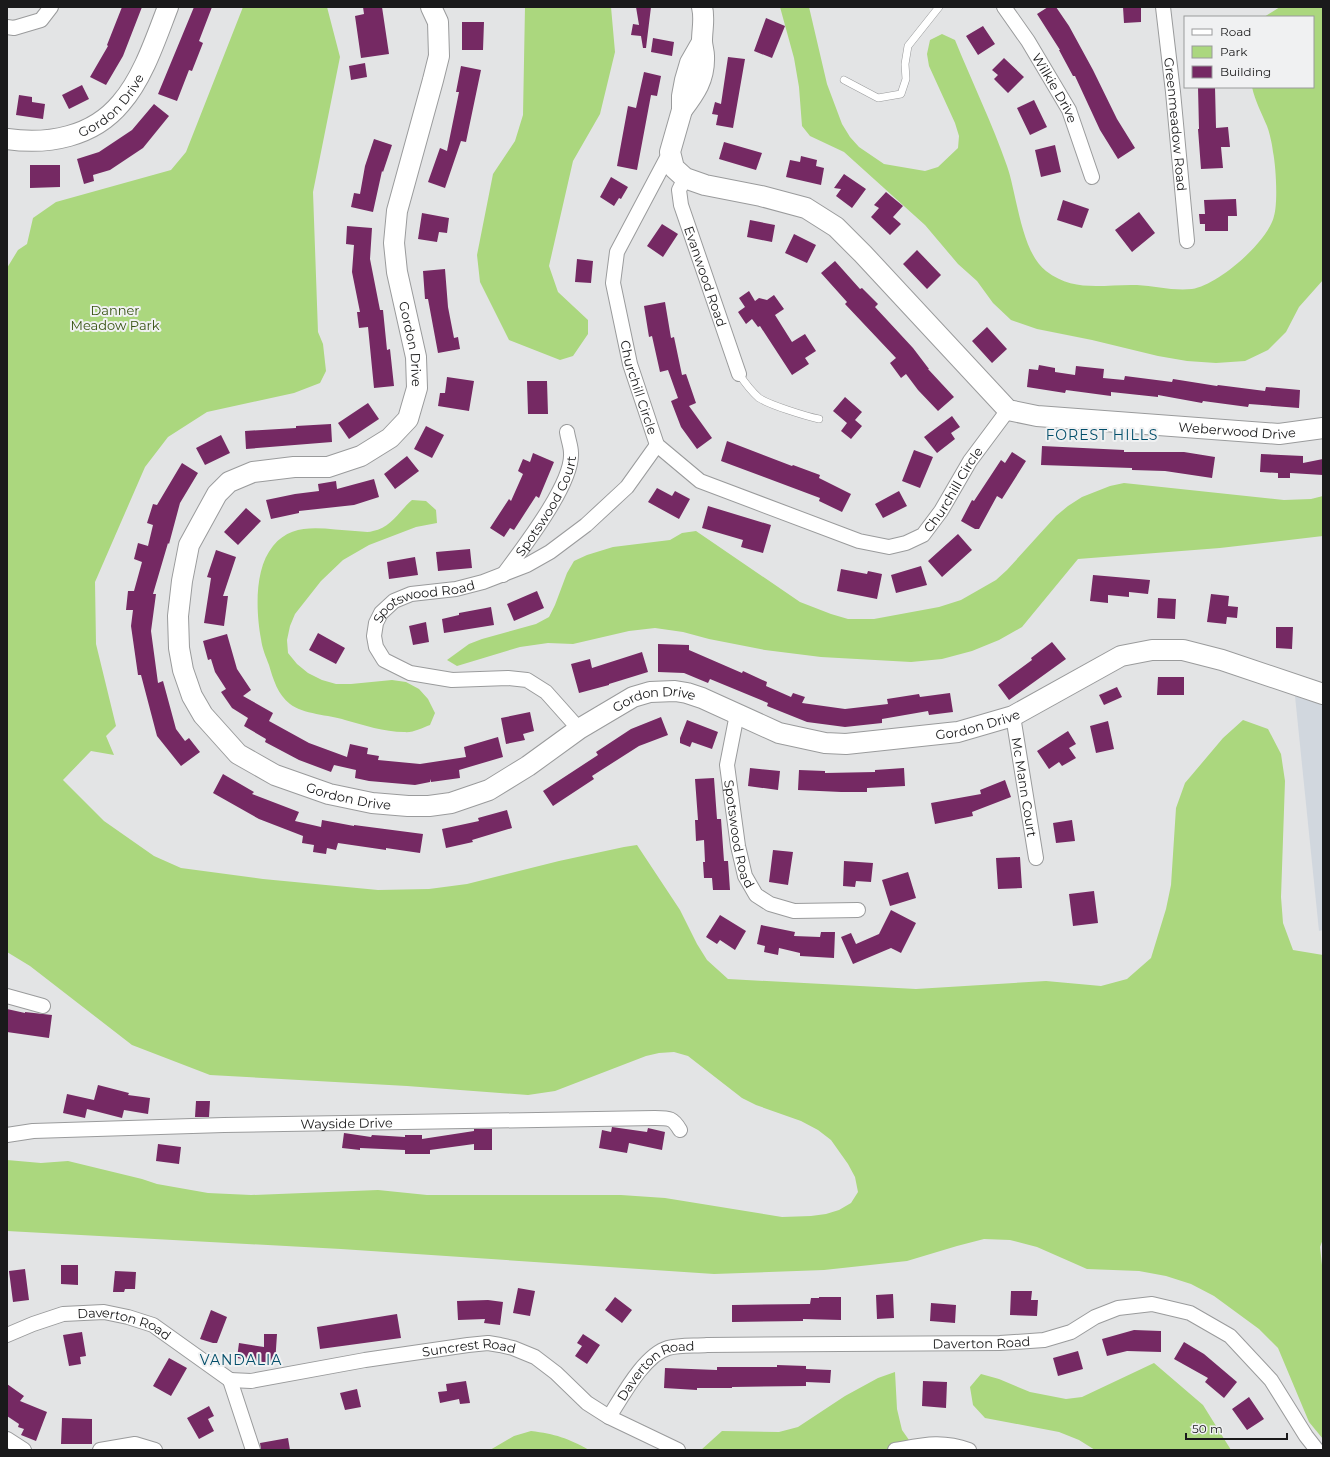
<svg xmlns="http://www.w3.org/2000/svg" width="1330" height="1457" viewBox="0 0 1330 1457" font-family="Montserrat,sans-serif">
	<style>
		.built { fill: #d1d7de }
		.green { fill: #abd77e }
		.building { fill: #752963 }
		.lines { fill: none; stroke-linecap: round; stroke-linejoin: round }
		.lane-casing { stroke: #9a9b9c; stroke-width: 8 }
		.street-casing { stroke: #9a9b9c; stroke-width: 16 }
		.secondary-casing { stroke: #9a9b9c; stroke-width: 22 }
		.lane { stroke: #fff; stroke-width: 7 }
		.street { stroke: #fff; stroke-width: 14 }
		.secondary { stroke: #fff; stroke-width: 20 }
		.labels { text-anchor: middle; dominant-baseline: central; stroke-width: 4; stroke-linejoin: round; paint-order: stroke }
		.street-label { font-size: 13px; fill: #1a1a1b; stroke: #f0f1f2 }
		.park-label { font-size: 13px; fill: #365111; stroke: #f0f1f2 }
		.neighbourhood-label { font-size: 14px; letter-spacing: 1px; fill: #024e6a; stroke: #f0f1f2 }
	</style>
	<rect width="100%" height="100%" fill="#e3e4e5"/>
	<!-- built -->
	<path class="built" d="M1295,696L1323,705V930L1319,931Z"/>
	<!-- green -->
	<path class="green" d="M243,7H327L340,57L313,192L318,332L323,344L326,371L320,383L294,393L207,412L168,437L145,467L95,582L96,644L116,726L106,736L114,755L91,751L63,780L104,821L154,856L181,868L263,879L378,890L429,889L467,884L559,861L624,847L637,845L680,910L697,944L707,960L728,979L916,989L1046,981L1101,986L1127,979L1151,958L1166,909L1171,885L1176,808L1185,783L1223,738L1243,720L1268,729L1281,754L1285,781L1281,897L1283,923L1293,950L1323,955V1239L1320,1247L1323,1274V1439L1309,1422L1278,1348L1259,1329L1214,1296L1191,1284L1166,1276L1139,1271L1087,1269L1037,1247L1010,1240L984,1239L957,1246L907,1261L824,1270L714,1274L341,1249L7,1231V1160L41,1163L68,1161L142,1179L157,1184L208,1193L251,1195L378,1190L427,1195H621L665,1198L782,1217L811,1216L826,1214L839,1210L851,1203L858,1192L855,1177L848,1164L831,1140L818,1130L801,1121L756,1105L742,1098L688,1056L674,1052L659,1053L646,1056L555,1091L528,1095L407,1086L210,1075L132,1045L30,966L7,952V268L18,250L27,244L33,218L56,202L171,170L186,152Z
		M525,7H611L615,52L600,114L573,161L549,266L558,292L588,320V334L573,356L560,360L509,340L480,282L477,255L493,174L515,141L523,115Z
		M780,7H809L827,84L842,124L850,137L859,147L884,164L925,171L938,167L958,148L959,136L955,123L929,66L927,54L930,40L942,34L955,40C972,82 992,123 1007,166C1017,194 1021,252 1046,271C1074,293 1104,284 1137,285C1155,286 1173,291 1192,289C1218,285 1268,242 1274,216C1278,203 1276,166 1273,152C1272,144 1270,134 1267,126C1262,114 1255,101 1252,87H1313V17H1264L1280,7H1323V280L1299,307L1286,332L1268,350L1245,361L1216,363L1187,361L1158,356L1092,340L1037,329L1011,320L993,303L977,281L958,264L925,225L844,152L810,136L802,126L799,87L794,58Z
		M1124,483L1284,500L1311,499L1323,496V536L1220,548L1078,559L1022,627L999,640L972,651L942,659L911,662L821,657L765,650L709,639L683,632L655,628L629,631L573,644L548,643L520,647L457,666L447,660L469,644L482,639L536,624L549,617L555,605L567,573L574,561L587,555L613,547L670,540L682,533L696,531L800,602L831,614L848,619H874L939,607L961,600L996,580L1007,570L1056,516L1068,506L1082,497L1110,486Z
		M412,500L426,501L436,510L437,523L416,527L369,545L343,560L321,581L295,614L290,626L287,640L288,653L297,664L308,673L322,680L336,684H351L392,680L406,682L419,689L428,699L435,713L430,725C422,728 413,733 404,732C384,732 364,725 345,720C330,715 302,714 290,704C278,695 273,679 269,665C266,657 262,648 261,639C256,612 254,569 273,546C294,520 326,530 355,531C361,531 368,533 373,531C391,528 399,511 412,500Z
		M1154,1363L1203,1405L1231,1450H1095L1079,1440L1059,1432L985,1418L973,1405L970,1387L981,1374L999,1379L1030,1392L1066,1399L1082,1397Z
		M895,1372L897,1409L902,1430L916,1450H701L722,1431L779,1432L798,1427L845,1396L878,1378Z
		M531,1431C555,1434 568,1438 589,1450H490L514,1436Z"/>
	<!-- building -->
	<path class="building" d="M122,7H142L123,56L106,85L90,77L108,46L107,45Z
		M194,7H212L199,41L203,43L192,71L189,70L177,101L158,94Z
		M363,7H382L389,54L361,58L355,16L364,14Z
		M636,7H651L646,48H643L641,36L631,35L633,24L639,25Z
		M1048,7H1056L1069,26L1093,70L1117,119L1135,148L1118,159L1100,130L1075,76H1073L1059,50H1060L1037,14Z
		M1123,7H1141V22L1124,23Z
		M766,18L785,26L772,58L754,51Z
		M462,22H484L483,50H462Z
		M983,26L995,44L978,55L966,36Z
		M653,38L674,42L672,56L651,52Z
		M728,57L745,59L733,128L716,125L718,115L712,114L715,102L721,104Z
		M1004,58L1024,77L1008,93L994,79L998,75L992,70Z
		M365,63L367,77L351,80L349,66Z
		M461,66L481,70L466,142L461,141L445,188L428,182L440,148L447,151L459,92H456Z
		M644,72L661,76L657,96L651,95L637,170L617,166L628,106L636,108Z
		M82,85L89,99L69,109L62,95Z
		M1198,87H1215L1216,128L1228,127L1230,147H1221L1223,168L1201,169L1198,129H1199Z
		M19,95L32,97V102L45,104L43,119L16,115Z
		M1034,100L1047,127L1030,135L1017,108Z
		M154,104L169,116L143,148L110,170L93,175L94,181L84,184L77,159L99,152L132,130Z
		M374,139L392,145L383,172L382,171L373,212L351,207L354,193L360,194L365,166Z
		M724,142L762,153L756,170L719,159Z
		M1055,145L1061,172L1041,177L1035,150Z
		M801,156L817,160L816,166L824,168L821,185L786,177L790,160L800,162Z
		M30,165H60V187L30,188Z
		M844,174L866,189L852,208L836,196L841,189L834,188Z
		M611,177L628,187L621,199L619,198L614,206L600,197Z
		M886,192L903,206L893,217L901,224L890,235L871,217L879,208L874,205Z
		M1236,199L1237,216H1228V231H1205V224H1200L1199,214H1205L1204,200Z
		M1063,200L1089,209L1082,228L1057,220Z
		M1139,212L1155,233L1132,252L1115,230Z
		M422,213L449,218L447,233L439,232L437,242L418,239Z
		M750,220L775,225L772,242L747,237Z
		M662,224L678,234L663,257L647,246Z
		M347,226L372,228L370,259L380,310H383L387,350L390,349L394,386L374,388L368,327L359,328L357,312H360L352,272L354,245L346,244Z
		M794,234L816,245L807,263L785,253Z
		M917,250L941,275L927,289L903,264Z
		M577,259L593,261L591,283L575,282Z
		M835,261L860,289L862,288L878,304L875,307L913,348L929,369H928L954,397L938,411L918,390L906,374L901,378L890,363L896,358L845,304L847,302L821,273Z
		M445,269L448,307L454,338L458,337L460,349L438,353L428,299H425L423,271Z
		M749,291L755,301L759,298L767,300L774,295L784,309L775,315L792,342L805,334L816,351L805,358L809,364L792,375L760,326L758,327L752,319L746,324L738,312L745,307L739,298Z
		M665,302L671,338L674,337L682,375L686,374L696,403L689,406L712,438L697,449L681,427L671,401L678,398L668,370L660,372L652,336L649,337L644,306Z
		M987,327L1007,349L992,363L972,341Z
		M1039,365L1055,368V372L1075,375L1076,366L1104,369L1103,378L1124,380L1125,376L1172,382L1173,379L1217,386L1218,385L1265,391L1266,387L1300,390L1299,408L1249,404L1248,407L1203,401L1202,403L1158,395V397L1111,392V396L1066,390L1065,393L1027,387L1029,369L1038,370Z
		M447,377L474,381L469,411L438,406L440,393H445Z
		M527,381H547L548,414H528Z
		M845,397L862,412L855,420L862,426L851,439L841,431L847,423L833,411Z
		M368,403L379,419L349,439L338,423Z
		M952,416L960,427L951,433L955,439L937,453L924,437Z
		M331,424L332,442L246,449L245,431L296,428V426Z
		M426,426L444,435L432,458L414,449Z
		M221,435L230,453L205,465L196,448Z
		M727,441L792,466L793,465L820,475L819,478L851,494L842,512L819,501L820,498L721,461Z
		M1042,446L1124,450V452H1184L1215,457L1212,478L1165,471L1132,470V468L1041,465Z
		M914,450L933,457L920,488L902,481Z
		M1012,452L1026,461L1002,499L997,496L979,529H975L961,521L972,500L974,501L1001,460L1005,463Z
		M533,453L554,462L539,498L536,496L514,530L510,528L504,537L490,528L509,499L511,501L523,474L518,471L523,459L530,462Z
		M1261,454L1303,456V463L1323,459V475L1290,473V478H1278V473L1260,472Z
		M407,456L419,471L395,489L384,474Z
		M182,463L198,473L180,503L169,544L168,543L153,594H156L151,631L158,683L163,681L176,729L185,741L189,738L200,752L181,766L157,736L141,675H138L131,626L133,610H126L128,591H134L142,562L134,559L138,543L148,546L153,525L147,523L153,504L157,505Z
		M374,479L379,497L354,505L299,511V513L271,519L266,500L295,494L319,491L318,484L336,481L337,489Z
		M657,488L672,496L675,491L690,499L679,519L648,502Z
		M899,491L907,506L883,518L875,504Z
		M708,506L771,525L763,553L741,547L743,540L702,528Z
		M246,508L261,521L238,545L224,532Z
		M958,534L972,550L942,577L928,561Z
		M470,549L472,568L438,571L436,552Z
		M216,550L236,557L223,596H228L224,626L204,623L211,578L207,577Z
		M415,557L418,575L389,579L387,562Z
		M921,566L927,585L896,593L891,575Z
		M841,569L867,574L868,571L882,574L877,599L837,591Z
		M1093,575L1150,580L1148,594L1129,592V597L1108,595V603L1090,601Z
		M537,591L544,608L514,621L507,604Z
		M1211,594L1229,596L1228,606L1238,607L1237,618L1227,617L1226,624L1207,622Z
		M1158,598L1176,599L1175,619L1157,618Z
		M491,607L494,625L444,633L442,619L459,615V613Z
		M426,622L429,642L413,645L409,626Z
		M1276,627H1293L1292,649L1276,648Z
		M318,633L345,648L336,664L309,650Z
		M227,634L237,669L251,690L243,696L273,713L269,721L309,743L347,757L350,744L368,748L367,754L379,756L378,760L420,764L466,757L464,747L498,737L503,757L459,770L460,778L431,782V779L430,782L415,785L369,781L355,778L356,770L334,765L331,772L299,760L265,742L266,739L244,726L248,718L232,708L221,692L226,689L215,672L211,659L208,660L203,641Z
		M1052,642L1066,659L1009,700L998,685L1032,660L1031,658Z
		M658,644L689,645V650L742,673L743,671L767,682L766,686L791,697L793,693L805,697L802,703L845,709L888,704L887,699L919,694L920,697L950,693L953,712L929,715L928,711L882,719V723L845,727L807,722L767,706L768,703L710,679L708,683L684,673L658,672Z
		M642,652L648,672L609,684V685L579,693L571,664L590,659L592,668Z
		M1158,677H1184V695H1157Z
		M1117,687L1122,697L1104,705L1099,695Z
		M530,712L534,731L523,734L525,740L506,744L501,718Z
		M661,717L668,735L639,746L592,776L594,779L553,806L543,791L598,755L596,752L631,729Z
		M687,720L718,732L712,749L692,742L690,747L680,743V738Z
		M1108,721L1114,749L1096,753L1090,726Z
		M1068,731L1076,744L1069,748L1076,758L1062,766L1059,762L1049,769L1037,751Z
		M750,768L780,771L778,790L748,786Z
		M904,768L905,786L867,788V792H841L798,790L799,770L825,771V773L875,772V770Z
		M223,774L254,792L252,794L299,812L295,821L321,827L322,820L354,826V825L423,834L420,853L386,848V850L338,843L336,850L327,848L326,854L313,852L314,845L302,843L303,836L259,819L213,793Z
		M714,778L717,819H721L724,861H728L730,890H713L712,878H704L703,862H705L704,840L696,841L695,820H698L695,779Z
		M1005,780L1011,797L972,812L973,816L935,824L931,803L981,794L980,790Z
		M507,810L512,828L472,840L473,842L446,848L442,829L479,821L478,818Z
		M1072,820L1075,841L1056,843L1053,823Z
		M773,850L793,852L788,885L769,882Z
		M1020,857L1022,888L998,889L996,858Z
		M844,861L873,863L871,882L856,881L855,887L843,886Z
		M908,872L916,898L890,906L882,880Z
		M1094,891L1098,923L1073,926L1069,894Z
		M891,910L916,923L901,953L891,948L853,964L841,937L851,933L856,944L879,934Z
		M720,915L746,931L735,950L720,940L717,944L706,937Z
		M761,925L795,932L794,936L820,937L821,932H835L834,958L800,956V953L779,948L778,955L764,952L765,946L757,944Z
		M7,1009L25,1013V1012L52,1015L49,1038L7,1032Z
		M98,1085L129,1093L128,1095L150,1098L148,1114L124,1110L122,1118L87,1109L85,1118L63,1113L67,1094L94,1100Z
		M196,1101H210L209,1117H195Z
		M612,1127L647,1132L648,1128L665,1132L662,1150L629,1143L627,1153L599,1148L602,1130L611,1132Z
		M474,1129H492V1150H474V1144L430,1150V1154H405V1150L360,1148V1150L342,1148L344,1133L371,1137L372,1135L405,1137V1135H422V1139L474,1131Z
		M158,1144L181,1147L179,1164L156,1161Z
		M61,1265H78V1285L61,1284Z
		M25,1269L29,1300L13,1302L9,1271Z
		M115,1271L136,1272L135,1289H125L124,1292H113Z
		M518,1288L535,1291L530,1316L513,1313Z
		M1011,1291H1032L1031,1300H1038L1037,1316L1010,1315Z
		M893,1294L894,1318L877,1319L876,1295Z
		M615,1297L632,1310L622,1323L605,1310Z
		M819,1297H841V1320L803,1319V1321L732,1322V1305L810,1304L811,1298H819Z
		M488,1300L503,1302L500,1325L484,1323L485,1319L458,1320L457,1301Z
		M931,1303L956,1305L955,1323L930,1321Z
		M211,1310L227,1317L217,1343H213L200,1339Z
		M397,1314L401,1338L320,1349L317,1327Z
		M1134,1330L1161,1331V1352L1127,1351L1107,1356L1102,1339Z
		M82,1332L86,1356L80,1357L81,1364L69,1366L63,1335Z
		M264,1334H277L275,1364H263V1362L237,1358L239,1343L264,1347Z
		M583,1334L600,1345L587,1364L575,1356L582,1346L577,1343Z
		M1184,1342L1204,1354L1237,1382L1224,1398L1205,1382L1208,1378L1174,1359Z
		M1078,1351L1083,1369L1058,1376L1053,1358Z
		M169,1358L187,1368L171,1396L153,1386Z
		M777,1365L806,1366V1369L831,1370L830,1383L806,1382V1386L732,1387V1388H697V1390L664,1388L665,1368L717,1370V1367H777Z
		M466,1381L470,1403L460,1404L459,1399L440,1403L438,1392L447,1391L446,1384Z
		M923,1381L947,1382L946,1408L922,1406Z
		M7,1384L24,1396L20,1401L47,1412L36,1441L21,1435L24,1429L18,1427L19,1424L7,1416Z
		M357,1389L361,1407L345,1410L340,1393Z
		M1249,1397L1264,1419L1247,1430L1232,1409Z
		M209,1406L214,1416L208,1419L214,1431L199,1439L187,1418Z
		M62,1418L92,1419V1444H61Z
		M288,1438L290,1450H261L260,1443Z"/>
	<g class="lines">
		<defs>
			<path id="lane" d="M844,80L878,98L901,94L906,79L905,64L908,46L939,7
				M739,374C745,383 751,391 759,398C770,405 805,416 819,419"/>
			<g id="street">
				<path id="s1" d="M1004,7L1028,41L1069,110L1092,177"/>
				<path id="s2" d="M1163,7L1173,92L1187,241"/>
				<path d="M7,27L14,28L41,20L51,7"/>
				<path id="s3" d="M670,152L617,252L613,283L630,364L657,445L700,481L859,541L889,547L906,543L923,535L941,511L970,461L1008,410"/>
				<path id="s4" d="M685,178L679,190L681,205L739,374"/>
				<path id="s5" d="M503,575C522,549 573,484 571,453C571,446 568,439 567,432"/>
				<path id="s6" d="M737,714L727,765L738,846L745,876L756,895L770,904L794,911L858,910"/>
				<path id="s7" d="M1013,716L1036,858"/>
				<path id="s8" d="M579,729L546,692L527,680L508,678L452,680L410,673L384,660L376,647L374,636L376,623L381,613L394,601L411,594L456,589L483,582L527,565L550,552L586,525L627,487L657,445"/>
				<path d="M7,996L43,1006"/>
				<path id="s9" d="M7,1135L33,1131L224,1125L655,1118C670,1118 673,1118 680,1130"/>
				<path id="s10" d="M7,1335L33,1324L63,1314L104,1312L128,1317L153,1325L230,1380"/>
				<path id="s11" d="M230,1380L251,1381L365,1360L468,1345L488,1343L500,1345L513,1348L535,1357L556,1373L587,1403L609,1417L678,1450"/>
				<path d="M230,1380L253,1450"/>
				<path id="s12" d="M609,1417C622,1397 644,1355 668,1348C679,1345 695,1346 707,1345L1000,1343L1044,1340L1071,1332L1095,1317L1118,1308L1152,1304L1190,1313L1230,1336L1271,1380L1306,1436L1317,1450"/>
				<path d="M7,1439L24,1450"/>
				<path d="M100,1450L135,1444L155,1450"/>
				<path d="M895,1450C923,1445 941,1440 969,1450"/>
			</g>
			<g id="secondary">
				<path id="s13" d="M431,7L438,22L439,56L433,80L397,211L394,243L397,272L416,357L417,388L408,419L390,438L361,456L328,467H294L253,472L229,482L217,494L189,545L182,581L178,616L179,648L183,670L192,696L203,715L238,754L275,775L329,794L372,803L408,806H429L451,803L489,790L528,766L579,729L633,697L650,692L675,691L687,693L702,698L779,733L825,743L846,744L958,732L1013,716L1121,656L1152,650H1183L1222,660L1323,694"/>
				<path id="s14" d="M702,42L690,63L685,80L682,96V110L670,152L674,168L685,178L705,185L761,196L806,208L836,227L863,254L1008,410L1037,416L1279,434L1323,428"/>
				<path d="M682,110C695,93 705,79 704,56C704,51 702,46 702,41C702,29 705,19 702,7"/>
				<path id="s15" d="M7,139C48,145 93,137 121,103C143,78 156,38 168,7"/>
			</g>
		</defs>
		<!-- lane casing -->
		<use href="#lane" class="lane-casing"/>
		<!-- street casing -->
		<use href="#street" class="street-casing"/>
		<!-- secondary casing -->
		<use href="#secondary" class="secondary-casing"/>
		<!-- lane -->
		<use href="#lane" class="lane"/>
		<!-- street -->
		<use href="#street" class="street"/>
		<!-- secondary -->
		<use href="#secondary" class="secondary"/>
	</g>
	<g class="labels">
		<!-- street labels -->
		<g class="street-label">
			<text stroke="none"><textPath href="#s1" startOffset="96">Wilkie Drive</textPath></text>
			<text stroke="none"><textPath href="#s15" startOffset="116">Gordon Drive</textPath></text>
			<text stroke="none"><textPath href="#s2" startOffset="118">Greenmeadow Road</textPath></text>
			<text stroke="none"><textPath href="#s4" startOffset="104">Evanwood Road</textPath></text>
			<text stroke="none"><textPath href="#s13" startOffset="346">Gordon Drive</textPath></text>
			<text stroke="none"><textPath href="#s3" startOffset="252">Churchill Circle</textPath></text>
			<text stroke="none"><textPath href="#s14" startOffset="789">Weberwood Drive</textPath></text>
			<text stroke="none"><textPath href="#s3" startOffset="660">Churchill Circle</textPath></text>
			<text stroke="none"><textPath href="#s5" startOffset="82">Spotswood Court</textPath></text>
			<text stroke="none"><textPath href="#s8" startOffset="315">Spotswood Road</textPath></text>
			<text stroke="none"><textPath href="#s13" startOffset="1378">Gordon Drive</textPath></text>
			<text stroke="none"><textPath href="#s13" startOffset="1714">Gordon Drive</textPath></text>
			<text stroke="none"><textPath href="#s7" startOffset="72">Mc Mann Court</textPath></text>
			<text stroke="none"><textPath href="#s13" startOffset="1042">Gordon Drive</textPath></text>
			<text stroke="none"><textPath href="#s6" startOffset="122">Spotswood Road</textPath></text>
			<text stroke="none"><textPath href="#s9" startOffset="340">Wayside Drive</textPath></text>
			<text stroke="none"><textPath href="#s10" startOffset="123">Daverton Road</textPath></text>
			<text stroke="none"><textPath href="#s12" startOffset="406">Daverton Road</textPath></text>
			<text stroke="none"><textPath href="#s11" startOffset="242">Suncrest Road</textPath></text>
			<text stroke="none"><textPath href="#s12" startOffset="70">Daverton Road</textPath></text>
		</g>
		<!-- park labels -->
		<g class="park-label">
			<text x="115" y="310">Danner<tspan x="115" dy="15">Meadow Park</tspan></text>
		</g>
		<!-- neighbourhood labels -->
		<g class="neighbourhood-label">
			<text x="1102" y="435">FOREST HILLS</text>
			<text x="241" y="1360">VANDALIA</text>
		</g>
	</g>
	<!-- border -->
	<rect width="1330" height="1457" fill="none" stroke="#1a1a1b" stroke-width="16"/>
	<!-- legend -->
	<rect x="1184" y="16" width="130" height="72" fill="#f0f1f2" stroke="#9a9b9c"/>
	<rect x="1192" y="29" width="20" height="6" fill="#ffffff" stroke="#9a9b9c"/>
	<text x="1220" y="36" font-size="12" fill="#1a1a1b">Road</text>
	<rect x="1192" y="46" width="20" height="12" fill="#abd77e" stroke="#9a9b9c"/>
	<text x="1220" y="56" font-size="12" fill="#1a1a1b">Park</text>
	<rect x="1192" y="66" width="20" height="12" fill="#752963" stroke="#9a9b9c"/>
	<text x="1220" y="76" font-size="12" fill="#1a1a1b">Building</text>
	<!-- scale -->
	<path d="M1186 1433v6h101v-6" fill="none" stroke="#1a1a1b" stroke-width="2"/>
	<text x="1192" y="1433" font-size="12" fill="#1a1a1b" stroke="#f0f1f2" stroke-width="3" paint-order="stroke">50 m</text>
</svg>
